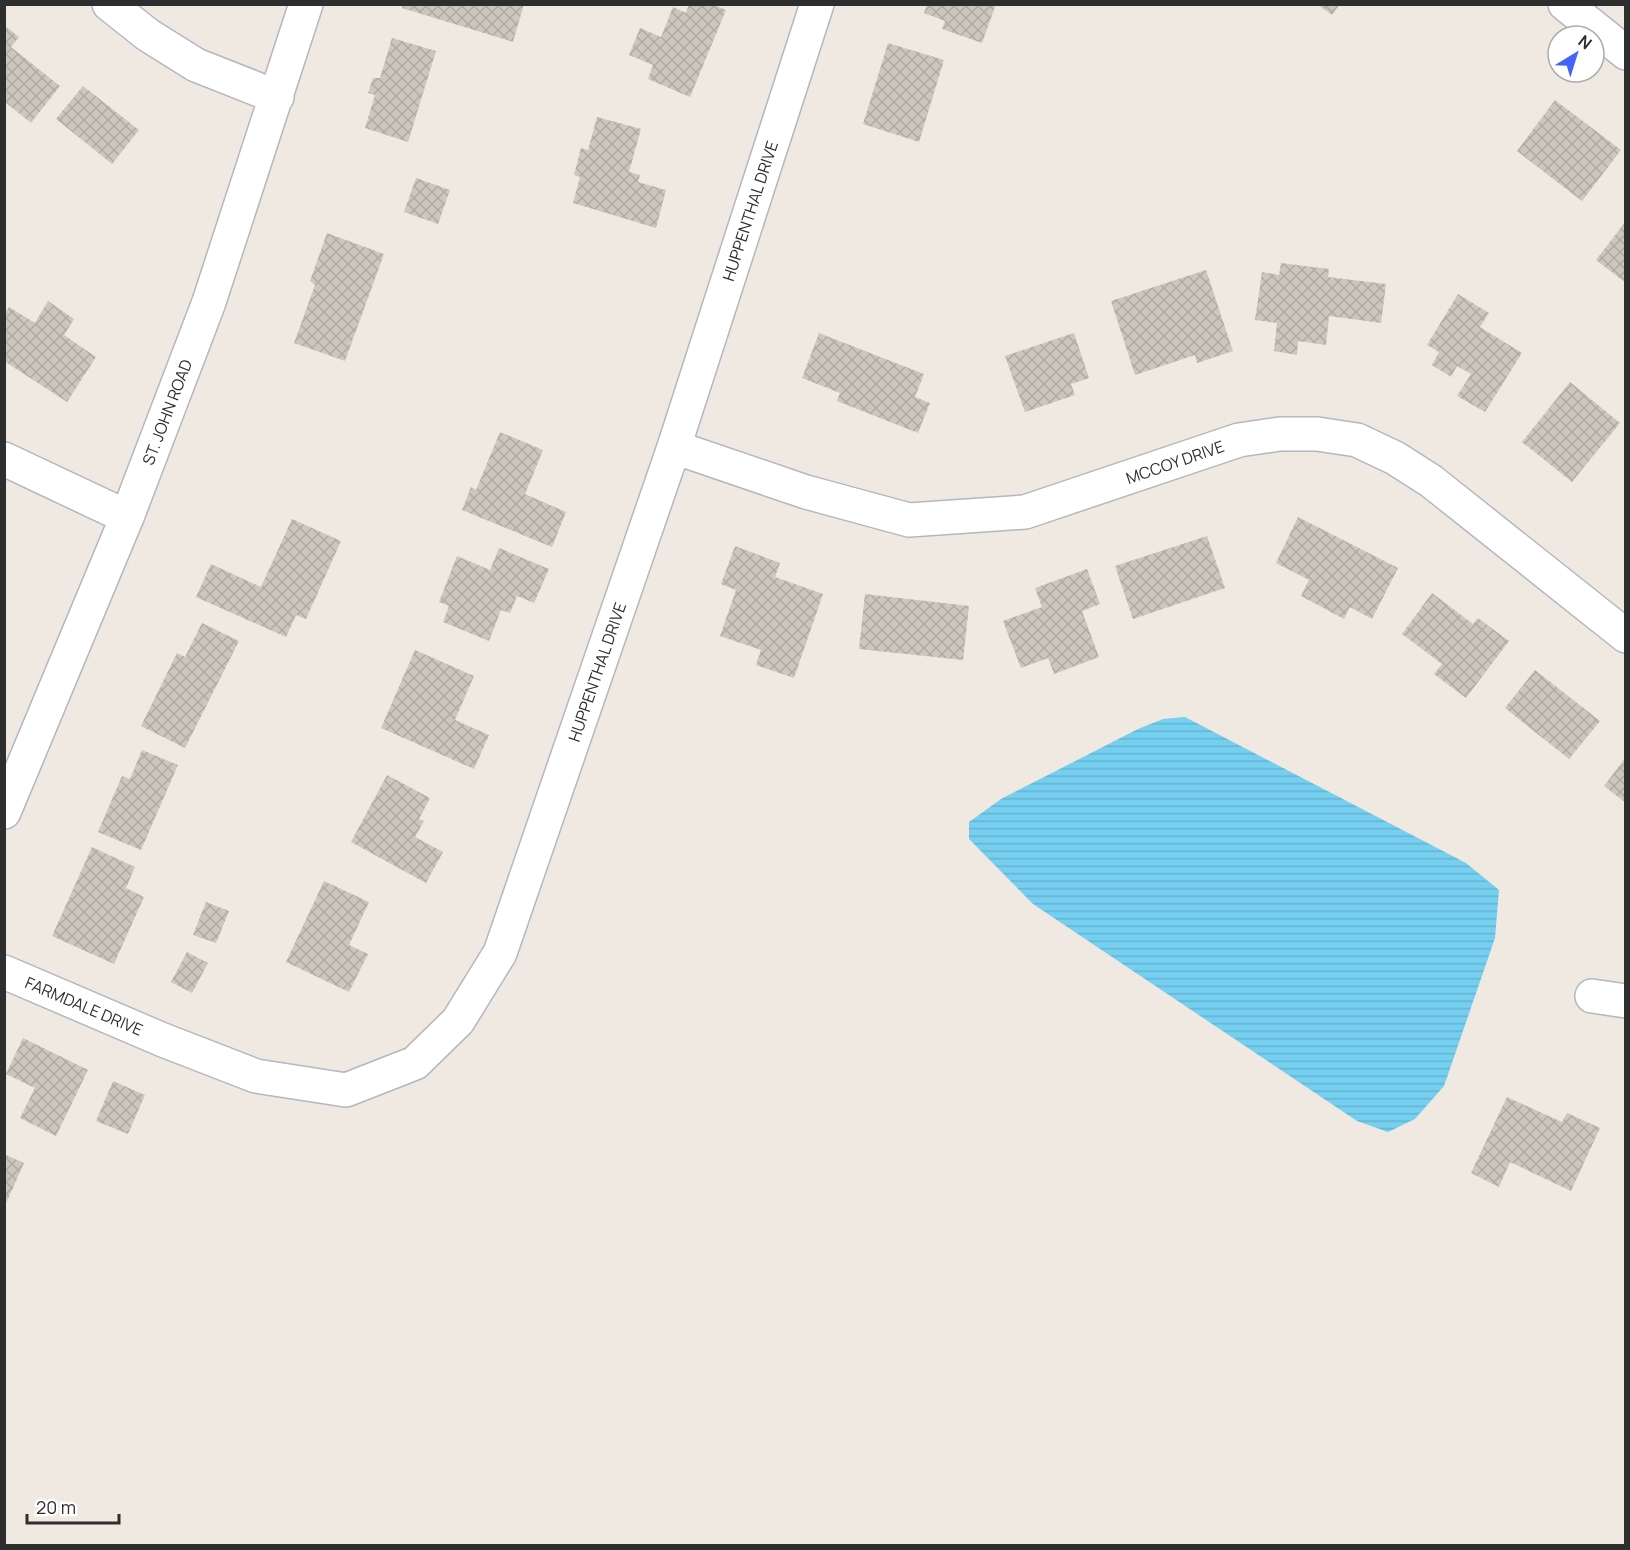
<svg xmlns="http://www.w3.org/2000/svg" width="1630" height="1550" viewBox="0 0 1630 1550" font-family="Manrope,sans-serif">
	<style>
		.water { fill: url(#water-rules) }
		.building { fill: url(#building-cross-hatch) }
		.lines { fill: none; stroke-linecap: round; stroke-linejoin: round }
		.minor-casing { stroke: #b4b7c1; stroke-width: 36 }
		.minor { stroke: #fff; stroke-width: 33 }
		.labels { text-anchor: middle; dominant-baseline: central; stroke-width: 4.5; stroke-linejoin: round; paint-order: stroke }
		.street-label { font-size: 16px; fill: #2e2e2e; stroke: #fff }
	</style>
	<defs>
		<pattern id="water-rules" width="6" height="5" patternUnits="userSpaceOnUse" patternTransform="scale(1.5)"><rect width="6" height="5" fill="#75cff0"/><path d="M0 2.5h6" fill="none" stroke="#66b2ce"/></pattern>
		<pattern id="building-cross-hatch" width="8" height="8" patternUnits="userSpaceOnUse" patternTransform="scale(1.5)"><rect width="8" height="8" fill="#cbc7bf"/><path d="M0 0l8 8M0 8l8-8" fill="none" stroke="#afaba4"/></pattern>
	</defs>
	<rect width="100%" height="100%" fill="#efe9e1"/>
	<!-- water -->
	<path class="water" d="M1185,717L1466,863L1499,890L1495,938L1444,1086L1415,1119L1388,1132L1357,1121L1033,904L969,839V822L1001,799L1138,729L1163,719Z"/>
	<!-- building -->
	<path class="building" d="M403,4H524L513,42L402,8Z
		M689,4H712L726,10L690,97L648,79L653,65L629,55L640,28L661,37L673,7L686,13Z
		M927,4H996L982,43L942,29L945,21L924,13Z
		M1317,4H1340L1332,15Z
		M5,26L19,37L11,47L60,86L31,123L5,102Z
		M392,38L436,51L408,142L365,128L375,95L368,93L373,78H380Z
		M888,43L944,60L919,142L863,124Z
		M83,86L139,130L112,164L56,119Z
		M1555,100L1621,150L1582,201L1517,151Z
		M597,117L641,129L629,172L640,175L638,182L666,190L656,228L573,203L580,177L574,175L581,148L588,150Z
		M416,178L450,190L438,224L404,212Z
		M1626,221V283L1596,260Z
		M327,233L384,254L345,361L294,343L315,285L310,281Z
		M1281,263L1329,269L1328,277L1386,284L1381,323L1329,316L1326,345L1298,341L1297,355L1274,351L1277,323L1255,320L1262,272L1279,275Z
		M1206,270L1233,351L1197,363L1195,355L1135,375L1111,301Z
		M1458,294L1489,313L1480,327L1522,353L1485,412L1457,396L1471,374L1457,366L1451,377L1432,365L1439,352L1427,345Z
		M48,301L74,319L64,335L96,357L67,402L4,361V314L9,307L35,323Z
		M819,333L924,374L915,397L930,403L918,433L837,401L840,393L802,378Z
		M1074,333L1089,378L1071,384L1075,395L1025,412L1005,356Z
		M1570,382L1620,423L1572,482L1522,442Z
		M500,432L543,450L525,494L566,512L552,547L462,510L471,487L476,490Z
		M1298,517L1398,568L1372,619L1350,607L1344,619L1301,596L1309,580L1276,563Z
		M292,519L341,541L306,619L296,615L286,637L196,597L211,564L261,587Z
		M1207,536L1225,588L1133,619L1115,566Z
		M735,546L780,563L775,577L823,594L794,678L756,665L761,650L720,636L736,590L721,584Z
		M499,548L549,569L534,603L517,596L510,613L501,610L489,641L443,622L449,606L439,602L457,556L490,570Z
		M1087,569L1100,604L1082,611L1099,657L1054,674L1048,658L1021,668L1003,621L1042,607L1035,588Z
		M1432,593L1473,624L1478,618L1509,641L1466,698L1434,674L1442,664L1402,634Z
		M865,594L969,606L963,660L859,649Z
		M202,623L239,641L185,748L141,726L177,653L185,657Z
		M415,650L474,676L455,720L489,735L474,769L381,728Z
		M1535,670L1600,721L1569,759L1505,708Z
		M142,750L178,765L141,850L98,832L122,776L130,779Z
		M1626,757V803L1604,786Z
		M387,775L430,798L419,819L424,821L415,837L443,852L426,883L351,842Z
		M92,847L135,867L126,888L144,897L114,964L52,936Z
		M324,881L369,902L349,945L368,954L349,992L286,962Z
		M206,902L229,911L216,943L193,935Z
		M187,952L208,963L192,993L171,982Z
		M23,1038L88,1070L56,1136L20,1118L35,1088L6,1074Z
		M113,1081L145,1095L128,1134L96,1121Z
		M1507,1097L1562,1122L1567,1113L1600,1128L1571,1191L1510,1162L1499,1187L1471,1173Z
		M4,1154L24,1163L4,1208Z"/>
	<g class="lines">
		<defs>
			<path id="minor" d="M109,4L148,35L196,65L277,97
				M1565,4L1626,53
				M674,447L806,492L909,520L1025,512L1239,440L1280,434H1317L1357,440L1395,458L1431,481L1626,636
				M4,459L127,517
				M4,812L127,517L209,302L306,4
				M4,972L163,1040L256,1076L346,1090L415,1063L458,1021L500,953L674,447L817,4
				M1592,996L1626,1001"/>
		</defs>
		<!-- minor casing -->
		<use href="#minor" class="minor-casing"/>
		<!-- minor -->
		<use href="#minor" class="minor"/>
	</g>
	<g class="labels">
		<!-- street labels -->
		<g class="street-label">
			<text transform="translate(750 211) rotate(-72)">HUPPENTHAL DRIVE</text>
			<text transform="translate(167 412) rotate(-69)">ST. JOHN ROAD</text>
			<text transform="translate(1175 462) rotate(-19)">MCCOY DRIVE</text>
			<text transform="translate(597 672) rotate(-71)">HUPPENTHAL DRIVE</text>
			<text transform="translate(84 1006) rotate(23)">FARMDALE DRIVE</text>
		</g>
	</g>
	<!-- border -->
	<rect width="1630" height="1550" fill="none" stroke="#2e2e2e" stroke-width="12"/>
	<!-- north arrow -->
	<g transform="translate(1576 54) rotate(38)"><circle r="28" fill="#ffffff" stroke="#ababab" stroke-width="1.5"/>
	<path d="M0-4.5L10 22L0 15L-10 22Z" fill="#4264fb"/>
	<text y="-9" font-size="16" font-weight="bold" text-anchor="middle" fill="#2e2e2e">N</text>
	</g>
	<!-- scale -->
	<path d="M27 1514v9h92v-9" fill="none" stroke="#2e2e2e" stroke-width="3"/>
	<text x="36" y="1514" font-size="18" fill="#2e2e2e" stroke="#ffffff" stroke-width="4.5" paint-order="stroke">20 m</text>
</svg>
